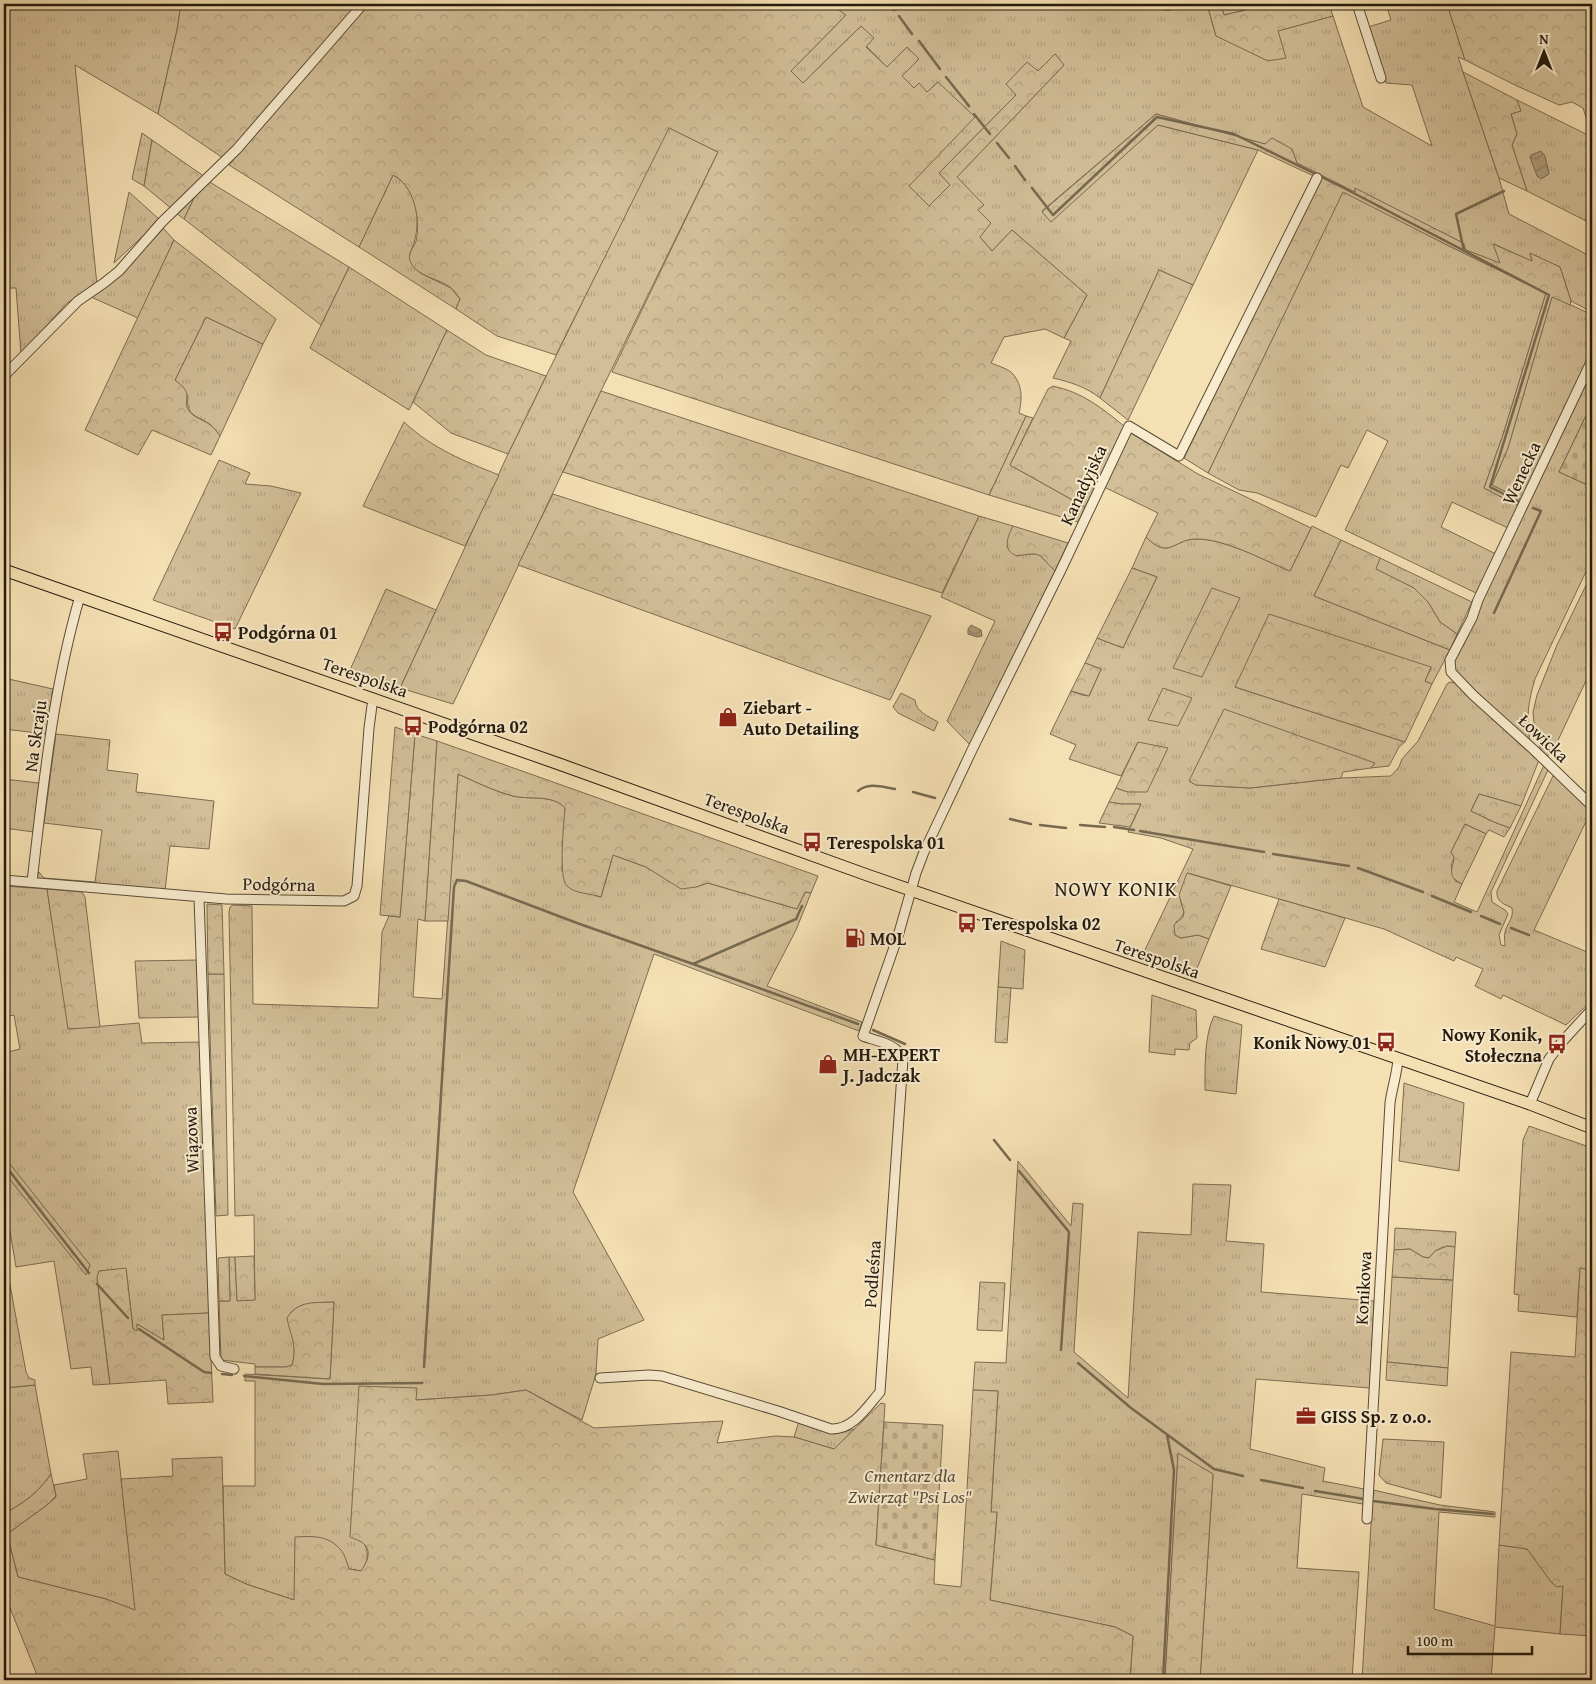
<svg xmlns="http://www.w3.org/2000/svg" width="1596" height="1684" viewBox="0 0 1596 1684" font-family="'Gentium Book Plus',serif">
	<style>
		.grass { fill: url(#grass-tufts); stroke: #7c6c52; fill-rule: evenodd }
		.forest { fill: url(#forest-crowns); stroke: #7c6c52 }
		.cemetery { fill: url(#cemetery-stones); stroke: #7c6c52 }
		.water { fill: url(#water-waves); stroke: #77694f }
		.lines { fill: none; stroke-linecap: round; stroke-linejoin: round }
		.stream { stroke: #77694f; stroke-width: 2.5 }
		.minor-casing { stroke: #594c36; stroke-width: 11 }
		.major-casing { stroke: #251a0d; stroke-width: 13 }
		.minor { stroke: #f8ebce; stroke-width: 9 }
		.major { stroke: #f5e0b3; stroke-width: 11 }
		.labels { text-anchor: middle; dominant-baseline: central; stroke-width: 4; stroke-linejoin: round; paint-order: stroke }
		.street-label { font-size: 18px; fill: #251a0d; stroke: #f8ebce }
		.poi-label { font-size: 18px; font-weight: bold; fill: #251a0d; stroke: #f8ebce; text-anchor: start }
		.park-label { font-size: 18px; font-style: italic; fill: #594b36; stroke: #f8ebce }
		.quarter-label { font-size: 20px; letter-spacing: 1px; fill: #251a0d; stroke: #f8ebce }
	</style>
	<defs>
		<pattern id="grass-tufts" width="24" height="20" patternUnits="userSpaceOnUse" patternTransform="scale(1.25)"><rect width="24" height="20" fill="#d2be97"/><path d="M3 7l-1-3M5 7V3M7 7l1-3M15 17l-1-3M17 17v-4M19 17l1-3" fill="none" stroke="#b4a381"/></pattern>
		<pattern id="forest-crowns" width="20" height="18" patternUnits="userSpaceOnUse" patternTransform="scale(1.25)"><rect width="20" height="18" fill="#d2be97"/><path d="M2 6a3 3 0 1 1 6 0M12 15a3 3 0 1 1 6 0" fill="none" stroke="#b4a381"/></pattern>
		<pattern id="cemetery-stones" width="16" height="16" patternUnits="userSpaceOnUse" patternTransform="scale(1.25)"><rect width="16" height="16" fill="#d2be97"/><path d="M2 7V4a2 2 0 0 1 4 0v3zM10 15v-3a2 2 0 0 1 4 0v3z" fill="#b4a381"/></pattern>
		<pattern id="water-waves" width="16" height="10" patternUnits="userSpaceOnUse" patternTransform="scale(1.25)"><rect width="16" height="10" fill="#ae9d7b"/><path d="M0 5q4-4 8 0t8 0" fill="none" stroke="#8d7f63"/></pattern>
	</defs>
	<rect width="100%" height="100%" fill="#f5e0b3"/>
	<filter id="stains"><feTurbulence type="fractalNoise" baseFrequency=".004" numOctaves="4"/><feColorMatrix values="0 0 0 0 .2 0 0 0 0 .09 0 0 0 0 .02 0 0 0 .5 -.17"/></filter>
	<radialGradient id="worn" r=".72"><stop offset=".6" stop-color="#630" stop-opacity="0"/><stop offset="1" stop-color="#630" stop-opacity=".3"/></radialGradient>
	<!-- grass -->
	<path class="grass" d="M5,4H181L177,30L158,114L75,65L97,285L67,303L21,354L16,288H4Z
		M844,4H1139L1141,8L1170,10L1169,4H1207L1216,36L1277,31L1333,16L1363,107L1432,146L1412,85L1386,83L1368,27L1391,20L1386,4H1447L1465,60L1458,57L1499,178L1509,214L1592,257V312L1571,301L1560,267L1530,254L1533,262L1494,244L1501,264L1466,250L1463,243L1355,189V193L1296,163L1292,149L1265,144L1156,114L1042,211L1051,221L1158,125L1258,150L1193,285L1159,270L1100,398C1086,387 1070,382 1053,378L1071,341L1064,338L1087,295L1012,230L992,251L979,236L978,210L983,205L957,177L1064,65L1054,55L1038,71L1007,84L1016,95L939,173L950,185L929,207L908,186L938,82L927,92L914,88L902,76L918,59L907,48L888,68L866,46L861,26L803,83L791,71L845,16L839,10Z
		M1221,4H1245L1246,10L1224,15Z
		M1517,100L1592,137V224L1527,191L1512,145L1517,134L1511,114L1520,111Z
		M668,127L718,152L601,391L453,704L400,688L508,454Z
		M142,133L152,140L144,186L132,179Z
		M393,175C420,190 422,229 410,253L420,273L451,288L460,299L456,309L359,247Z
		M1343,191L1447,245L1546,293L1503,435L1484,488L1519,506L1508,528L1452,502L1441,527L1496,554L1476,593L1345,530L1388,441L1367,430L1348,468L1341,465L1316,517L1257,493L1239,490L1208,473Z
		M129,192L160,220L114,263Z
		M197,192L184,219L176,213Z
		M163,228L174,240L138,318L91,297L130,264Z
		M349,267L447,330L409,410L310,348Z
		M1552,296L1592,315V353L1522,500L1492,485L1508,448Z
		M206,317L263,344L220,436C217,433 215,429 212,426C199,415 185,418 188,396L175,380Z
		M1592,366V403L1559,472L1592,487V559L1535,679C1528,702 1526,718 1530,742L1456,672L1453,666V660Z
		M1026,416L1033,418L1010,465L1085,507L1078,522L989,495Z
		M219,460L250,473L245,484L271,486L301,493L235,629L153,600Z
		M979,516L1013,526L1007,547L1017,556C1044,551 1038,555 1055,571L971,746L947,721L995,621L941,597Z
		M1312,526L1341,540L1314,596L1450,650L1432,684L1425,681L1431,668L1235,687L1405,742L1399,747L1389,766L1371,768L1375,763L1189,781L1196,785L1250,788L1341,778L1391,776L1399,767L1402,759L1418,741L1447,684L1450,682L1455,683L1539,760L1521,806L1479,794L1471,811L1494,822L1510,828L1504,837L1489,830L1486,834L1465,824L1451,852L1454,857L1451,866L1455,881L1462,884L1454,902L1477,912L1544,765L1548,767V770L1491,892L1492,902L1505,910L1508,914L1499,935L1501,945L1505,946C1505,942 1504,936 1505,932C1507,923 1514,919 1512,908C1504,904 1496,902 1497,891L1553,776H1556L1591,811L1534,930L1592,954V1000L1566,1025L1503,995L1501,999L1475,986L1483,969L1456,957L1454,961L1384,929L1188,873C1185,881 1182,890 1181,897C1179,910 1191,910 1176,922L1175,935L1181,938L1198,935L1209,939L1196,971L1144,952L1193,849L1161,838L1128,832L1141,804H1121L1109,802L1116,788L1128,792L1138,742L1121,776L1069,759L1076,745L1050,734L1071,691L1082,695L1089,696L1101,669L1085,663L1097,638L1123,648L1157,577L1132,568L1146,537C1169,560 1173,540 1195,539C1224,538 1263,560 1290,571Z
		M1380,558L1472,602L1457,634L1440,622L1428,602L1414,588L1375,569Z
		M1592,573V668L1552,753L1546,756L1543,755L1535,733L1533,712L1537,695L1557,645Z
		M4,678L53,689L46,734L4,729Z
		M901,693L915,700C916,712 928,716 938,722L934,731L898,713L893,707Z
		M56,734L110,740L107,770L138,774L136,792L214,801L209,849L170,846L165,891L39,880L37,878L39,872L44,878L95,882L102,830L44,823Z
		M415,734L437,741L425,921L418,919L413,997L442,999L458,774C476,782 494,791 513,796C529,800 553,794 565,808L562,870L596,896L601,897L613,855L646,867L663,877L696,887L708,883L797,909L805,892L811,893L796,930L767,986L862,1022L859,1031L654,954L573,1192L644,1320L598,1339L596,1374L582,1420L526,1390L492,1395L415,1400L416,1389L365,1545C369,1555 368,1562 361,1571L349,1569L341,1551L294,1600L246,1584L225,1574L223,1486H255V1381H245V1374L330,1379L334,1302C318,1303 303,1301 291,1312L289,1326C295,1336 296,1353 292,1365L286,1367H255V1364L221,1360L219,1301H230L229,1257H235L237,1300H255L254,1215L235,1216L229,912L230,907L233,905L252,906L253,1004L378,1008L382,932L389,916L400,917Z
		M4,779L39,783L34,832L4,828Z
		M4,886L47,889L69,1029L139,1023L142,1043L201,1042L209,1313L162,1315L164,1341L137,1324L138,1332L133,1329L126,1269L99,1271V1297L110,1384L93,1385L91,1367L71,1369L54,1261L16,1267L4,1196V1053L20,1049L14,1015L4,1017ZM9,1164L90,1265L86,1274L4,1172Z
		M1001,941L1025,950L1023,989L998,987Z
		M198,960L200,1017L139,1018L135,961Z
		M208,974H224L228,1215L216,1216Z
		M1152,995L1196,1010L1197,1038L1190,1043L1189,1050L1175,1049V1055L1149,1052Z
		M1214,1016L1242,1025L1236,1094L1205,1090C1205,1068 1204,1036 1214,1016Z
		M1404,1083L1464,1103L1459,1171L1399,1161Z
		M1529,1126L1592,1148V1270L1580,1269L1577,1317L1518,1311L1519,1295L1514,1294L1523,1140Z
		M1018,1161L1071,1226L1073,1203L1083,1204L1074,1352L1128,1398L1138,1232L1191,1235L1193,1184L1231,1185L1226,1241L1264,1244L1261,1292L1374,1301L1370,1388L1256,1379L1250,1449L1325,1468L1323,1481L1364,1489L1363,1504L1302,1494L1297,1568L1359,1572L1352,1680H1200L1213,1474L1178,1454L1165,1680H1130L1133,1636L1115,1627L990,1600L997,1513H991L998,1391L973,1390L975,1362L1006,1363Z
		M1395,1228L1456,1232L1455,1247C1444,1244 1435,1250 1429,1258L1423,1257L1410,1249L1394,1250Z
		M1392,1277L1453,1280L1448,1368L1387,1362Z
		M35,1385L51,1474C36,1495 26,1501 4,1514V1388Z
		M799,1421L834,1434L855,1429L834,1449L794,1437Z
		M1383,1439L1444,1442L1441,1498L1386,1483L1379,1475Z
		M118,1451L136,1611L106,1599L18,1577L7,1534L47,1505L56,1497L54,1485L87,1479L83,1454Z
		M1373,1490L1440,1505L1495,1512V1517L1439,1512L1434,1609L1495,1626L1499,1545L1523,1548L1530,1551L1563,1586L1560,1634L1495,1627L1491,1680H1362Z"/>
	<!-- forest -->
	<path class="forest" d="M181,4H357L223,158L158,114L177,30Z
		M366,4H844L839,10L846,15L791,71L803,83L861,26L874,38L866,47L887,67L907,47L919,59L902,76L914,88L919,83L927,92L938,82L975,117L909,186L929,206L950,185L939,173L1016,95L1006,84L1027,62L1038,71L1055,54L1064,65L957,177L984,205L978,210L991,223L980,237L992,251L1012,230L1087,295L1064,338L1045,329L1004,337L991,363C998,366 1009,369 1013,374C1023,386 1022,400 1019,413L1026,416L989,495L612,372L718,152L669,128L556,355L497,336L456,309L460,299C457,295 454,290 450,287C439,279 417,276 411,263C406,254 414,248 416,241C421,219 414,185 393,175L359,247L229,165Z
		M1139,4H1169L1170,10L1140,8Z
		M1207,4H1221L1224,15L1246,10L1245,4H1329L1333,16L1278,31L1286,58L1268,61L1216,36Z
		M1447,4H1592V119L1586,117L1583,108L1572,102L1559,105L1517,86L1465,60Z
		M1463,72L1517,100L1521,111L1511,114L1517,134L1512,145L1527,191L1499,178Z
		M1156,114L1265,144L1272,138L1292,149L1297,163L1355,192V188L1463,243L1466,250L1500,263L1493,244L1532,261L1530,253L1560,267L1571,301L1570,305L1552,297L1508,448L1492,485L1522,500L1519,506L1484,488L1503,435L1546,293L1447,245L1343,192L1208,473L1184,458L1320,179L1258,150L1158,125L1051,222L1042,212Z
		M152,140L205,177L172,209L144,186Z
		M208,181L349,267L321,325L184,219L197,192Z
		M174,240L276,319L263,344L206,317L175,380C196,395 181,399 189,411C193,417 203,420 209,424C214,427 217,432 220,436L211,455L152,430L138,455L85,430Z
		M1159,270L1193,285L1128,420L1100,398Z
		M447,330L486,355L546,376L508,454L451,433L413,402Z
		M1053,386C1082,392 1102,408 1124,426L1085,507L1010,465L1048,389Z
		M601,391L979,516L942,593L563,472Z
		M404,422C433,449 464,461 499,475L465,546L363,506Z
		M1131,433L1198,474L1311,528L1290,571C1263,560 1224,538 1195,539C1173,540 1169,560 1146,537L1158,513L1104,487Z
		M553,494L931,616L890,700L518,565Z
		M1013,526L1068,543L1055,571C1038,555 1044,551 1017,556C1002,550 1007,538 1013,526Z
		M1341,540L1380,558L1376,569L1414,588L1428,602L1440,622L1457,634L1450,650L1314,596Z
		M1132,568L1157,577L1123,648L1097,638Z
		M1212,588L1240,598L1202,677L1173,668Z
		M386,589L436,610L400,688L350,670Z
		M1269,614L1431,667L1425,681L1432,684L1405,742L1235,687Z
		M1085,663L1101,669L1089,696L1071,691Z
		M1163,688L1192,698L1178,726L1148,720Z
		M1224,709L1375,763L1371,768L1343,772L1341,778L1250,788L1196,785L1189,781Z
		M395,727L415,734L400,917L380,915Z
		M437,741L460,749L818,876L811,893L805,892L797,909L708,883L696,887L681,889L646,867L613,855L601,897C590,893 575,894 567,886C558,878 564,822 565,808C553,794 529,800 513,796C494,791 476,782 458,774L448,921H425Z
		M1138,742L1168,748L1147,792H1128L1116,788Z
		M1479,794L1521,806L1510,828L1494,822L1471,811Z
		M1109,802L1121,804H1141L1130,827L1099,823Z
		M1465,824L1486,834L1462,884C1446,876 1453,870 1454,857L1451,852Z
		M1187,873L1231,886L1209,939L1198,935L1181,938L1175,935L1174,925L1183,917L1184,912L1179,895Z
		M47,889L82,892L85,897L100,1027L68,1029Z
		M1279,899L1345,918L1325,967L1261,949Z
		M207,904L222,905L224,974H208Z
		M998,987L1011,988L1007,1043L995,1042Z
		M10,1164L90,1265L86,1275L4,1172Z
		M1447,1246L1455,1247L1453,1280L1392,1277L1394,1250L1410,1249L1423,1257L1429,1258L1435,1251Z
		M4,1252L26,1372L29,1378L35,1380V1385L4,1388Z
		M254,1256L255,1300L237,1301L235,1257Z
		M229,1257L230,1301H219L218,1258Z
		M126,1268L133,1329L137,1331V1324L164,1340L162,1315L209,1313L213,1402L168,1404L166,1380L110,1384L97,1277L99,1271Z
		M1580,1268L1592,1270V1636L1560,1634L1563,1586L1557,1587L1552,1583L1527,1549L1499,1545L1511,1352L1575,1357Z
		M980,1282L1005,1283L1002,1331L977,1330Z
		M334,1302L330,1379L255,1374V1367H286L292,1365C298,1346 290,1335 287,1318C298,1300 315,1303 334,1302Z
		M1387,1362L1448,1368L1447,1386L1386,1380Z
		M359,1386L417,1388L416,1400L492,1395L526,1390L594,1428L723,1421L717,1443L776,1436L794,1437L834,1449L881,1403L885,1404L876,1545L935,1560L934,1584L961,1587L973,1390L998,1391L991,1512H997L990,1600L1115,1627L1133,1636L1130,1680H39L4,1593V1514C26,1501 36,1495 51,1474L56,1496L47,1505L7,1534L18,1577L106,1599L135,1610L121,1479L173,1476L172,1459L222,1457L225,1574L246,1584L294,1600L295,1537C313,1536 328,1535 341,1550C345,1555 347,1563 349,1569L361,1571C366,1564 372,1553 365,1545C362,1541 354,1539 350,1537Z
		M1178,1453L1213,1474L1200,1680H1165Z"/>
	<!-- cemetery -->
	<path class="cemetery" d="M1592,403V487L1559,472Z
		M884,1422L943,1425L935,1560L876,1545Z"/>
	<!-- water -->
	<path class="water" d="M1541,151L1545,156L1549,174L1541,179L1537,176L1530,157L1531,155Z
		M971,625L981,630L982,636L977,637L968,634V629Z"/>
	<g class="lines">
		<!-- stream -->
		<path class="stream" d="M889,4L894,10
			M899,16L912,34
			M919,41L940,69
			M946,77L969,106
			M974,114L990,134
			M997,143L1009,158
			M1015,166L1025,180
			M1032,188L1053,215L1157,117L1234,134L1342,187L1549,295L1490,487L1522,503
			M1464,251L1456,214L1504,191
			M1494,613L1541,511L1533,508
			M858,791C869,782 882,787 895,789
			M913,792L935,798
			M1010,819L1031,824
			M1040,825L1066,828
			M1080,825L1105,827
			M1114,827L1134,830
			M1140,831L1264,852
			M1273,854L1349,866
			M1358,868L1423,892
			M1432,896L1471,912
			M1481,916L1500,924
			M1511,928L1529,935
			M693,964L858,1024
			M873,1030L905,1044
			M994,1140L1010,1160
			M4,1164L89,1273
			M1019,1171L1069,1232L1061,1350
			M97,1284L128,1318
			M139,1329L204,1372L211,1373
			M1078,1363L1131,1408L1214,1469L1243,1476
			M424,1367L454,887L457,880L466,881L577,923L693,964L796,919L802,906
			M222,1374L232,1375
			M244,1376L323,1384L422,1383
			M1261,1480L1303,1488
			M1315,1491L1364,1499
			M1373,1501L1435,1509L1493,1514
			M1163,1680L1174,1470L1167,1435"/>
		<defs>
			<path id="minor" d="M1357,4L1381,78
				M1592,360L1478,600L1472,618L1450,660L1451,672L1473,695L1534,750L1592,806
				M4,376L78,301L104,283L119,271L162,222L237,149L363,4
				M4,880L226,899L344,901L354,896L357,886L369,728L373,698
				M32,882C43,786 53,689 80,596
				M199,897L215,1357L221,1366L234,1369
				M1530,1104L1549,1059L1561,1043L1592,1009
				M600,1378L649,1375L662,1376L778,1411L831,1429C853,1430 867,1407 880,1392L903,1059C898,1044 876,1041 863,1036L898,936L916,873L924,852L972,750L1061,570L1129,426L1179,456L1317,178
				M1367,1519L1390,1103C1392,1088 1397,1074 1398,1059"/>
			<path id="major" d="M4,570L562,765L870,876L1530,1104L1592,1128"/>
		</defs>
		<!-- minor casing -->
		<use href="#minor" class="minor-casing"/>
		<!-- major casing -->
		<use href="#major" class="major-casing"/>
		<!-- minor -->
		<use href="#minor" class="minor"/>
		<!-- major -->
		<use href="#major" class="major"/>
	</g>
	<!-- icons -->
	<defs>
		<symbol id="bus-bare" viewBox="-9 -9 18 18"><path d="M-5-6H5V4H4V6H2V4H-2V6H-4V4H-5ZM-3.5-4V0h7V-4ZM-3.5 1.2v1.5H-2V1.2ZM2 1.2v1.5H3.5V1.2Z" fill="#8f2418" stroke="#f8ebce" stroke-width="2.5" paint-order="stroke"/></symbol>
		<symbol id="shop-bare" viewBox="-9 -9 18 18"><path d="M-5-2.5h2.3a2.7 3.5 0 0 1 5.4 0H5L5.5 6h-11ZM-1.5-2.5h3a1.5 2.3 0 0 0-3 0Z" fill="#8f2418" stroke="#f8ebce" stroke-width="2.5" paint-order="stroke"/></symbol>
		<symbol id="fuel-bare" viewBox="-9 -9 18 18"><path d="M-5.5-6h7V0h2V4h1.3V-2.5L3-4.5l.8-.8L6-3V5H2.5V1h-1V6h-7ZM-4.2-4.7v3.2H.2V-4.7Z" fill="#8f2418" stroke="#f8ebce" stroke-width="2.5" paint-order="stroke"/></symbol>
		<symbol id="office-bare" viewBox="-9 -9 18 18"><path d="M-6-3h4V-5.5h4V-3h4V5H-6ZM-1-4.5V-3h2v-1.5ZM-6 0V1H6V0Z" fill="#8f2418" stroke="#f8ebce" stroke-width="2.5" paint-order="stroke"/></symbol>
	</defs>
	<g fill-rule="evenodd">
		<use href="#bus-bare" x="209" y="618" width="28" height="28"/>
		<use href="#shop-bare" x="714" y="703" width="28" height="28"/>
		<use href="#bus-bare" x="399" y="712" width="28" height="28"/>
		<use href="#bus-bare" x="798" y="828" width="28" height="28"/>
		<use href="#bus-bare" x="953" y="909" width="28" height="28"/>
		<use href="#fuel-bare" x="841" y="924" width="28" height="28"/>
		<use href="#bus-bare" x="1372" y="1028" width="28" height="28"/>
		<use href="#bus-bare" x="1543" y="1030" width="28" height="28"/>
		<use href="#shop-bare" x="814" y="1050" width="28" height="28"/>
		<use href="#office-bare" x="1292" y="1402" width="28" height="28"/>
	</g>
	<g class="labels">
		<!-- street labels -->
		<g class="street-label">
			<text transform="translate(1521 473) rotate(-65)">Wenecka</text>
			<text transform="translate(1083 485) rotate(-65)">Kanadyjska</text>
			<text transform="translate(365 677) rotate(19)">Terespolska</text>
			<text transform="translate(35 736) rotate(-82)">Na Skraju</text>
			<text transform="translate(1544 738) rotate(43)">Łowicka</text>
			<text transform="translate(747 813) rotate(20)">Terespolska</text>
			<text transform="translate(279 884) rotate(1)">Podgórna</text>
			<text transform="translate(1157 958) rotate(19)">Terespolska</text>
			<text transform="translate(191 1140) rotate(-92)">Wiązowa</text>
			<text transform="translate(872 1274) rotate(-86)">Podleśna</text>
			<text transform="translate(1363 1288) rotate(-87)">Konikowa</text>
		</g>
		<!-- poi labels -->
		<g class="poi-label">
			<text x="238" y="632">Podgórna 01</text>
			<text x="743" y="707">Ziebart -<tspan x="743" dy="21">Auto Detailing</tspan></text>
			<text x="428" y="726">Podgórna 02</text>
			<text x="827" y="842">Terespolska 01</text>
			<text x="982" y="923">Terespolska 02</text>
			<text x="870" y="938">MOL</text>
			<text x="1542" y="1034" text-anchor="end">Nowy Konik,<tspan x="1542" dy="21">Stołeczna</tspan></text>
			<text x="1371" y="1042" text-anchor="end">Konik Nowy 01</text>
			<text x="843" y="1054">MH-EXPERT<tspan x="843" dy="21">J. Jadczak</tspan></text>
			<text x="1321" y="1416">GISS Sp. z o.o.</text>
		</g>
		<!-- park labels -->
		<g class="park-label">
			<text x="910" y="1475">Cmentarz dla<tspan x="910" dy="21">Zwierząt "Psi Los"</tspan></text>
		</g>
		<!-- quarter labels -->
		<g class="quarter-label">
			<text x="1116" y="888">NOWY KONIK</text>
		</g>
	</g>
	<!-- margin -->
	<rect width="1596" height="1684" fill="none" stroke="#f5e0b3" stroke-width="20"/>
	<rect x="5" y="5" width="1586" height="1674" fill="none" stroke="#251a0d" stroke-width="2.5"/>
	<rect x="10" y="10" width="1576" height="1664" fill="none" stroke="#251a0d"/>
	<!-- north arrow -->
	<g transform="translate(1544 52)" stroke="#f8ebce" stroke-width="4" paint-order="stroke">
	<path d="M0-4L9 19L0 12L-9 19Z" fill="#251a0d"/>
	<text y="-8" font-size="14" font-weight="bold" text-anchor="middle" fill="#251a0d">N</text>
	</g>
	<!-- scale -->
	<path d="M1408 1646v8h124v-8" fill="none" stroke="#251a0d" stroke-width="2.5"/>
	<text x="1416" y="1646" font-size="15" fill="#251a0d" stroke="#f8ebce" stroke-width="4" paint-order="stroke">100 m</text>
	<rect width="100%" height="100%" filter="url(#stains)"/>
	<rect width="100%" height="100%" fill="url(#worn)"/>
</svg>
